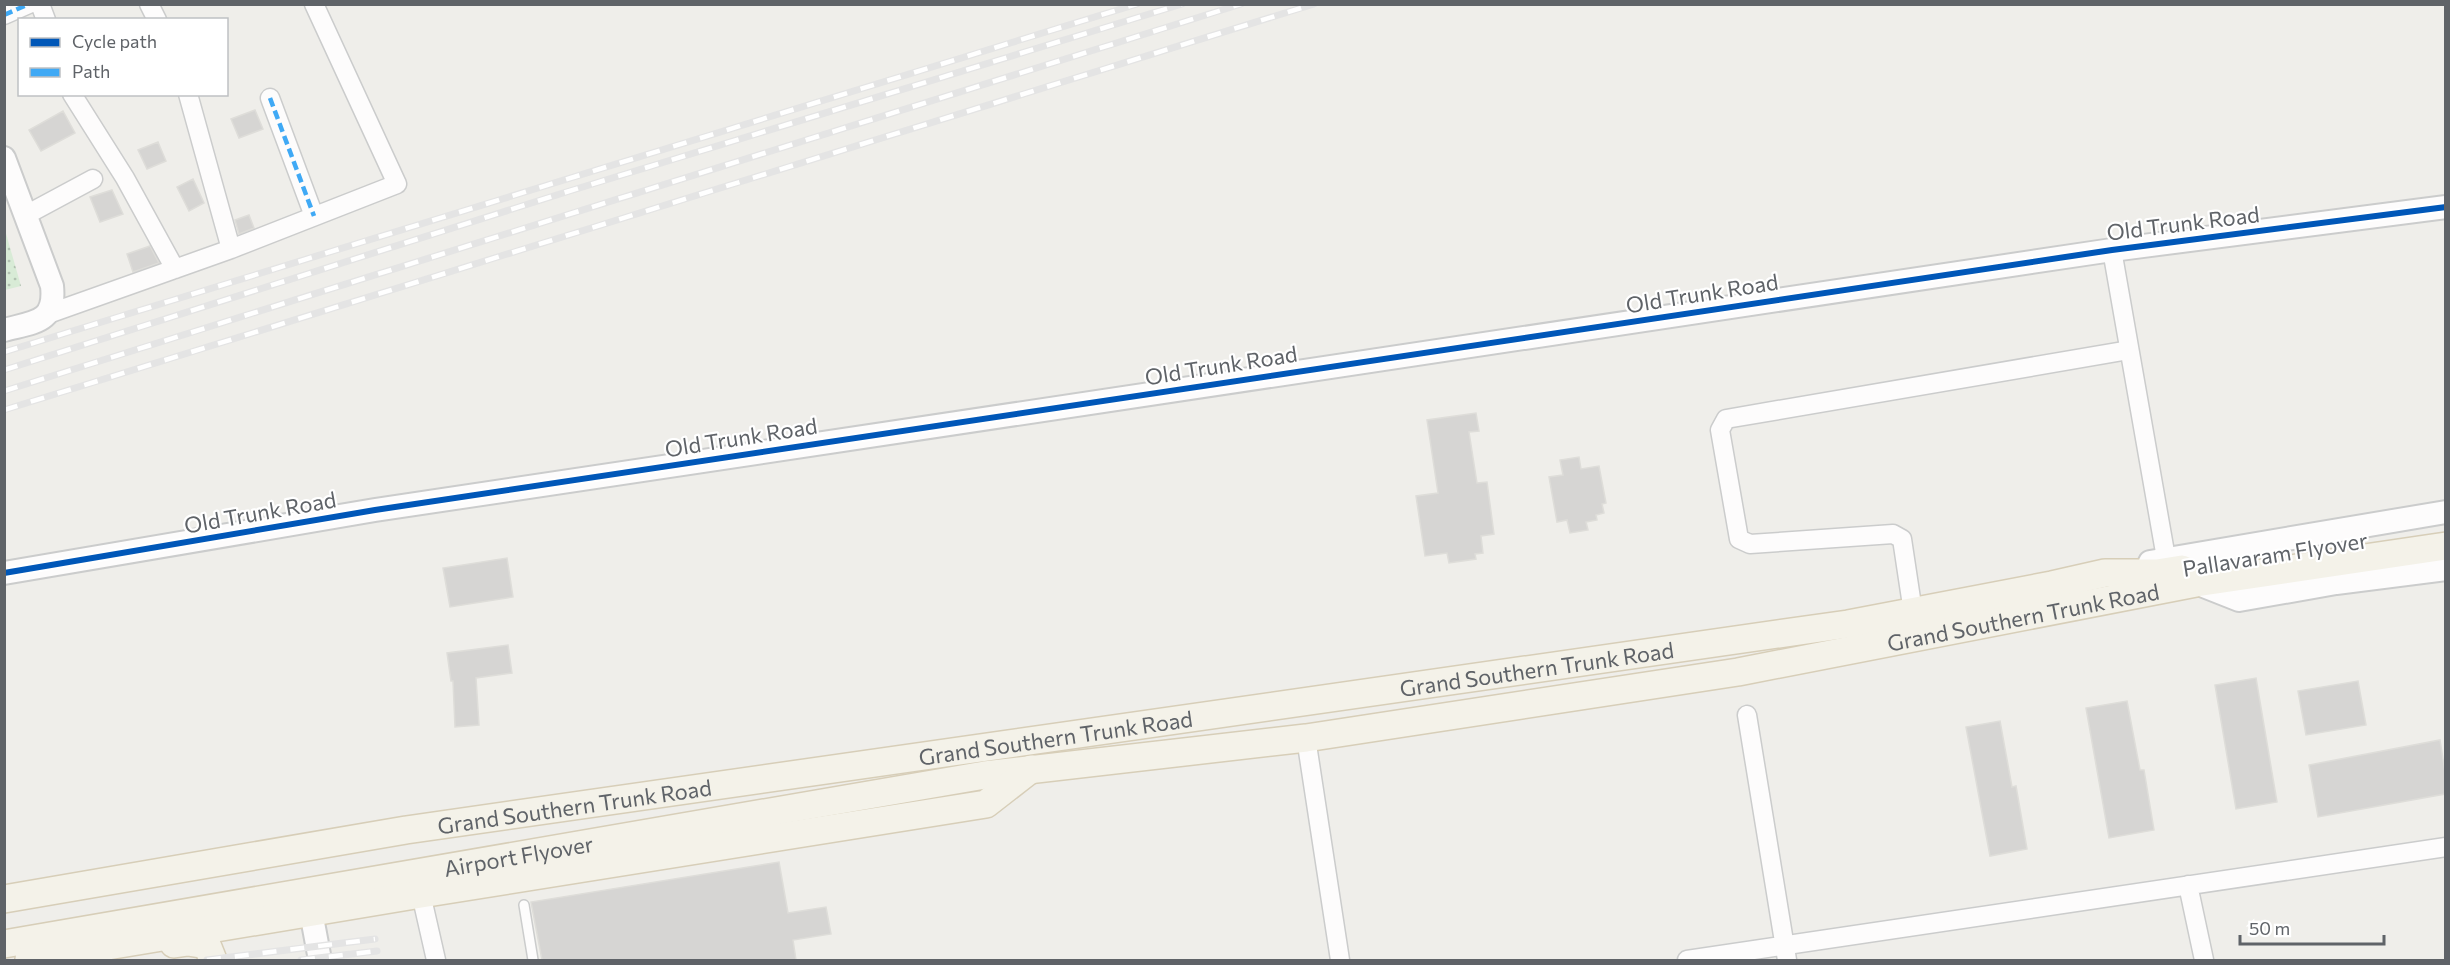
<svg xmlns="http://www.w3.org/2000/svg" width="2450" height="965" viewBox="0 0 2450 965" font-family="Commissioner,sans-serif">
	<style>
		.grass { fill: url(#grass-dots) }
		.building { fill: #d6d5d3; stroke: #deddd9; stroke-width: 1.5 }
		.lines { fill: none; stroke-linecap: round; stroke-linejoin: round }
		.service-casing { stroke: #cbcccc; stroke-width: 12 }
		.minor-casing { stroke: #cbcccc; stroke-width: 21 }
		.tertiary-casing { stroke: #cbcccc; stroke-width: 26 }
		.primary-casing { stroke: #d7ceb8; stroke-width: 30 }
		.service { stroke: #fdfcfc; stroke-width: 9 }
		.minor { stroke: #fdfcfc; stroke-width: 18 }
		.tertiary { stroke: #fdfcfc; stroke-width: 22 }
		.primary { stroke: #f4f2e9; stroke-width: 27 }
		.rail-casing { stroke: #e4e4e4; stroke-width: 7 }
		.rail { stroke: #fff; stroke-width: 4.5; stroke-dasharray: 14; stroke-linecap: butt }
		.quiet { stroke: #3fa9f5; stroke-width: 4.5; stroke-dasharray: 9 4.5; stroke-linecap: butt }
		.cycleway-casing { stroke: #fff; stroke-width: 10 }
		.cycleway { stroke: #0057b8; stroke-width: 6 }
		.labels { text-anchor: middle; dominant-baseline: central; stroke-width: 4.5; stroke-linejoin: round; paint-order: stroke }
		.street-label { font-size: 22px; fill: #5f6368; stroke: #fff }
	</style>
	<defs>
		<pattern id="grass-dots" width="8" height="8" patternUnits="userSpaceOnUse" patternTransform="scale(1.5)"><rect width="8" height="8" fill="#d8ebd6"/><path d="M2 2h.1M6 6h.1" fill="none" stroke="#b2c2b1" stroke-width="1.8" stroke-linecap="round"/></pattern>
	</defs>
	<rect width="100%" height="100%" fill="#efeeea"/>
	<!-- grass -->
	<path class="grass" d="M5,230L21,286L5,290H4Z"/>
	<!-- building -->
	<path class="building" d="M255,110L263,129L239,138L231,119Z
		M63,111L75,133L41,151L29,130Z
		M158,142L166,161L147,169L138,150Z
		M193,179L204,203L189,211L177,187Z
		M112,190L123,214L100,222L90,197Z
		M249,215L254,228L239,234L235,220Z
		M150,246L159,263L133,272L127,254Z
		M1476,413L1479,431L1469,432L1477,483L1487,482L1494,534L1481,536L1483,553L1475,554L1476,559L1449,563L1447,553L1425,556L1416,496L1438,493L1427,420Z
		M1579,457L1581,469L1599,466L1606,503L1602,504L1604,513L1596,515L1597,520L1586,522L1588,530L1570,533L1567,520L1557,522L1549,477L1563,475L1560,460Z
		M507,558L513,597L450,607L443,568Z
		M508,645L512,673L476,678L479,725L455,727L453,681H451L447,653Z
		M2256,678L2277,802L2236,809L2215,685Z
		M2358,681L2366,725L2306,735L2298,691Z
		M2127,701L2140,770H2144L2154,830L2109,838L2086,708Z
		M2000,721L2012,787L2016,786L2027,849L1990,856L1966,727Z
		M2440,740L2445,772V794L2318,817L2309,765Z
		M779,862L788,913L826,907L831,934L793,940L796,960H542L531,902Z"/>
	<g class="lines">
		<defs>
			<path id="service" d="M524,905L533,960"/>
			<path id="minor" d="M40,4L46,20
				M149,4L157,20
				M4,15L29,4
				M72,94L125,178L175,269
				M188,94L231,249
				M270,98L314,216
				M26,215L93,179
				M2112,250L2166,558
				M48,314L231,249L397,184L314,4
				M1913,612L1902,539L1893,534L1750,544L1739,539L1720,430L1726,419L2129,350
				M1747,715L1787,960
				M1306,738L1340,960
				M2188,885L2204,960
				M421,894L436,960
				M1687,960L2446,847"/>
			<path id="tertiary" d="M4,158L52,286C56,323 34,322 4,330
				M2150,562L2446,512
				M4,573L375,510L2112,250L2446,207
				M2196,583L2239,600L2336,583L2446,569
				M311,912L320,960"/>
			<g id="primary">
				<path id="s1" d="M4,899L406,830L1848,624L2052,585L2105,573H2157L2182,569"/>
				<path id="s2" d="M4,944L985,775L1306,738L1738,672L2196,583L2446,546"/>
				<path d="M174,944L188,942L207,945L213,960"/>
				<path d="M29,959L421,894L986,804L1031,769"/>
			</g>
		</defs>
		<!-- service casing -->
		<use href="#service" class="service-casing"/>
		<!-- minor casing -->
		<use href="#minor" class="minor-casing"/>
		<!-- tertiary casing -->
		<use href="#tertiary" class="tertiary-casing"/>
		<!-- primary casing -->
		<use href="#primary" class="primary-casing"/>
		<!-- service -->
		<use href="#service" class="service"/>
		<!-- minor -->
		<use href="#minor" class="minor"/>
		<!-- tertiary -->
		<use href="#tertiary" class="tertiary"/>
		<!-- primary -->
		<use href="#primary" class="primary"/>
		<defs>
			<path id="rail" d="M4,352L1137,4
				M4,370L563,193L1182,4
				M4,391L1241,4
				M4,410L1314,4
				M207,960L375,939
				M301,960L377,951"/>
		</defs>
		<!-- rail casing -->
		<use href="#rail" class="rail-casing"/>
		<!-- rail -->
		<use href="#rail" class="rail"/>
		<!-- quiet -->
		<path class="quiet" d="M4,15L29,4
			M270,98L314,216"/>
		<defs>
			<path id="cycleway" d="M4,573L375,510L2112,250L2446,207"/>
		</defs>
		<!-- cycleway casing -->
		<use href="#cycleway" class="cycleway-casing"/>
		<!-- cycleway -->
		<use href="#cycleway" class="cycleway"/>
	</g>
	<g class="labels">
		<!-- street labels -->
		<g class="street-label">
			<text transform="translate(2183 223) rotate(-7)">Old Trunk Road</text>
			<text transform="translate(1702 293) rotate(-9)">Old Trunk Road</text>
			<text transform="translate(1221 365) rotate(-9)">Old Trunk Road</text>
			<text transform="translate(741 437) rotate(-9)">Old Trunk Road</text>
			<text transform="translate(260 512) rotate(-10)">Old Trunk Road</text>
			<text transform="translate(2275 554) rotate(-9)">Pallavaram Flyover</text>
			<text stroke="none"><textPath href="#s2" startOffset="2046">Grand Southern Trunk Road</textPath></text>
			<text stroke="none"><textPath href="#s1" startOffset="1550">Grand Southern Trunk Road</textPath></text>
			<text stroke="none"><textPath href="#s1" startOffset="1064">Grand Southern Trunk Road</textPath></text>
			<text stroke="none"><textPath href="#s1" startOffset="578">Grand Southern Trunk Road</textPath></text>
			<text stroke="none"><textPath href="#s2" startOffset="522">Airport Flyover</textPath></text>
		</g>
	</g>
	<!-- border -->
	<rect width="2450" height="965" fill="none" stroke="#5f6368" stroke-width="12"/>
	<!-- legend -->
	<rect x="18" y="18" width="210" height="78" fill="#ffffff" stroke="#bfc1c3" stroke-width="1.5"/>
	<rect x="30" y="38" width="30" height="9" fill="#0057b8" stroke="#bfc1c3" stroke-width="1.5"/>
	<text x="72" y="48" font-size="18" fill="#5f6368">Cycle path</text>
	<rect x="30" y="68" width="30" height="9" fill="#3fa9f5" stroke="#bfc1c3" stroke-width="1.5"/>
	<text x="72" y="78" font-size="18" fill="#5f6368">Path</text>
	<!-- scale -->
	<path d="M2240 935v9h144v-9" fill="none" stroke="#5f6368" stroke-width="3"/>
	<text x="2249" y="935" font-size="18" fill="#5f6368" stroke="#ffffff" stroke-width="4.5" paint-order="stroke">50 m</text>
</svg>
